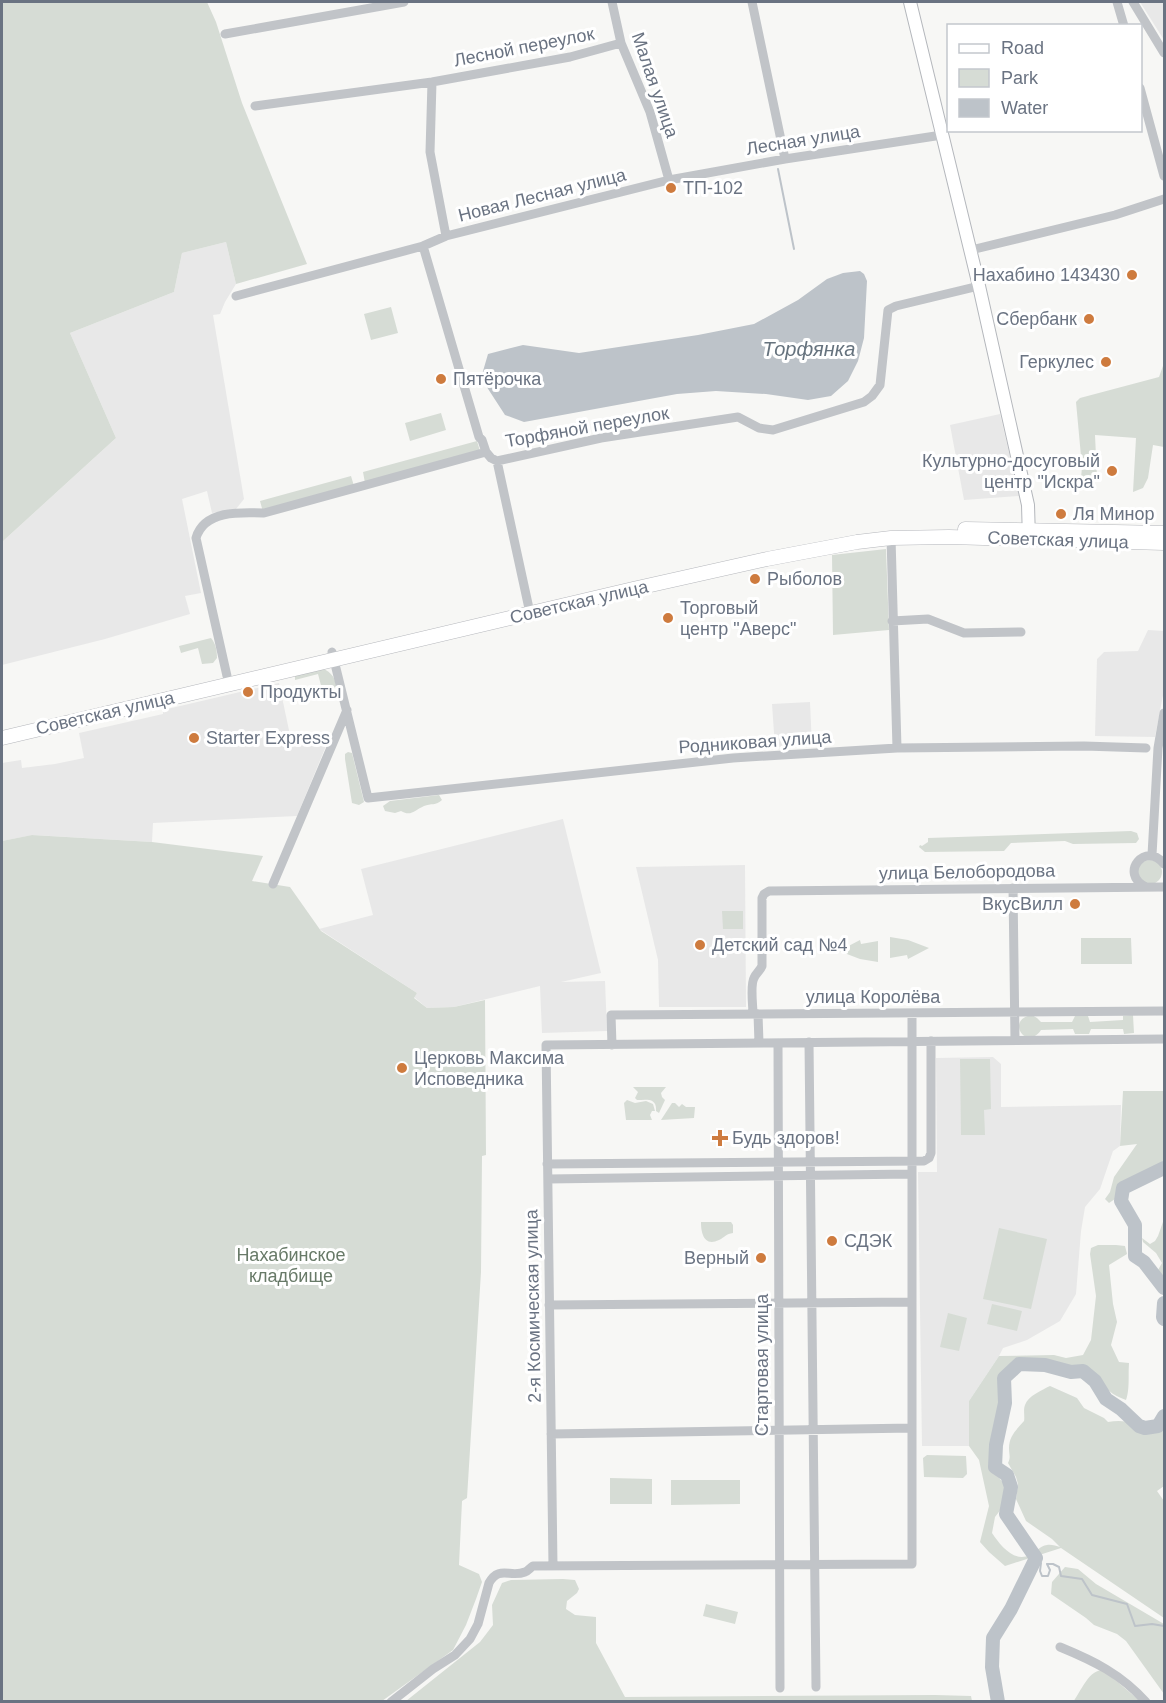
<svg xmlns="http://www.w3.org/2000/svg" width="1166" height="1703" viewBox="0 0 1166 1703" font-family="Arial,sans-serif">
	<style>
		.built { fill: #e8e8e8 }
		.green { fill: #d6dcd5 }
		.water { fill: #bdc3c9 }
		.lines { fill: none; stroke-linecap: round; stroke-linejoin: round }
		.stream { stroke: #bdc3c9; stroke-width: 2 }
		.river { stroke: #bdc3c9; stroke-width: 14 }
		.secondary-casing { stroke: #b4b7bc; stroke-width: 14 }
		.primary-casing { stroke: #b5b7bc; stroke-width: 15 }
		.minor { stroke: #c1c4c8; stroke-width: 9 }
		.secondary { stroke: #fff; stroke-width: 12 }
		.primary { stroke: #fff; stroke-width: 14 }
		.poi-dot { fill: #ce7b3e; stroke: #fff; stroke-width: 2 }
		.labels { text-anchor: middle; dominant-baseline: central; stroke-width: 6; stroke-linejoin: round; paint-order: stroke }
		.street-label { font-size: 18px; fill: #6a7382; stroke: #fff }
		.poi-label { font-size: 18px; fill: #6a7382; stroke: #fff; text-anchor: start }
		.park-label { font-size: 18px; fill: #687a68; stroke: #fff }
		.water-label { font-size: 20px; font-style: italic; fill: #66737e; stroke: #fff }
	</style>
	<rect width="100%" height="100%" fill="#f7f7f5"/>
	<!-- built -->
	<path class="built" d="M1140,2H1164V40Z
		M226,242L236,284L225,302L220,314L213,315L244,499L236,509L212,513L207,491L182,499L201,593L185,596L190,614L105,639L2,665V542L116,438L70,333L174,292L182,253Z
		M1000,414L1019,496L964,500L950,425Z
		M1148,630L1164,631V690L1155,737L1095,736L1097,659L1104,652L1138,651Z
		M279,683L290,735L326,746L297,816L153,823L152,842L33,835L2,841V763L21,760L22,768L55,764L84,758L79,733L163,714V710Z
		M810,702L812,746L775,747L772,704Z
		M563,819L601,973L561,982L605,981L607,1031L542,1033L540,986L454,1007L427,1008L414,997L417,993L319,929L373,915L361,869Z
		M745,865L746,1007H659L658,960L636,867Z
		M993,1057L1001,1064V1107L1121,1105L1120,1146L1113,1151L1100,1189L1085,1207L1081,1231L1076,1294L1060,1321L1027,1340L1003,1348L999,1356L969,1401V1446H922L918,1172H937L936,1058Z"/>
	<!-- green -->
	<path class="green" d="M2,2H207L216,22L242,103L307,264L236,284L226,242L182,253L174,292L70,333L116,438L2,542Z
		M391,307L398,333L371,340L364,314Z
		M1164,363V447L1153,445L1148,478L1143,488L1133,492L1136,438L1095,435L1097,478L1094,483H1083L1081,478L1082,467L1076,402L1080,398L1159,377Z
		M441,413L446,430L410,441L405,423Z
		M477,441L480,451L365,483L363,472Z
		M351,476L354,486L263,512L260,501Z
		M886,549L889,630L833,635L832,555Z
		M211,638C216,644 217,651 217,658L213,663L202,664L198,648L181,653L179,646Z
		M319,667C329,671 335,675 336,686L331,691L323,693L318,674L295,680V675Z
		M348,752L352,753L364,802L359,805L352,803L345,759V754Z
		M439,795L442,800C436,806 431,803 424,806C415,810 411,817 401,811L395,813L385,811L383,806L390,801Z
		M1131,831L1137,833L1139,839L1136,843L1073,844L1065,841L1011,843L1004,851L925,852L919,847L920,845L922,846L928,842V838Z
		M32,835L152,842L263,856L252,881L290,887L321,931L417,993L414,998L427,1008L454,1007L485,1000L486,1155L482,1156L481,1272L467,1498L462,1501L459,1565L479,1574L482,1582L476,1599L466,1625L453,1650L382,1701L2,1702V841Z
		M1138 872a12 12 0 1 1 24 0a12 12 0 1 1-24 0Z
		M722,911H743V929H723Z
		M890,937L908,940L929,948L908,959L907,955L890,958Z
		M1081,938H1131L1132,964H1081Z
		M860,940L861,944L878,941V962L860,959L839,951Z
		M1032,1015L1037,1018L1041,1022H1072L1075,1016H1088L1090,1022L1123,1020V1016L1133,1015L1134,1033L1124,1034L1123,1029H1091L1089,1034H1075L1073,1029L1041,1030C1026,1052 1005,1019 1032,1015Z
		M960,1059H990L991,1109L984,1110L985,1135H961Z
		M633,1087H666L661,1093L662,1097L665,1100L659,1113L656,1111C657,1097 646,1100 637,1100L635,1098L638,1092Z
		M1123,1091H1164V1165C1150,1170 1142,1181 1130,1190C1123,1195 1116,1198 1109,1203L1105,1199L1110,1192L1114,1177L1137,1144L1120,1146Z
		M627,1100L635,1103L646,1101L653,1104L655,1111H652L650,1115L652,1120H626L624,1103Z
		M672,1103H675L679,1107L682,1104L686,1107H695L694,1118L661,1120Z
		M1164,1219V1278L1158,1270L1162,1263L1156,1253L1143,1242L1142,1238L1150,1244L1155,1241L1158,1236Z
		M701,1222H731L733,1225V1233C726,1234 725,1237 719,1240C704,1247 701,1233 701,1222Z
		M999,1228L1047,1239L1031,1309L983,1299Z
		M1098,1245H1116L1125,1246L1127,1254L1109,1265L1113,1304L1117,1322L1111,1345L1119,1362L1129,1363C1128,1375 1130,1389 1126,1400C1112,1395 1105,1389 1098,1376L1088,1383C1067,1368 1032,1358 1009,1371L1001,1397L1000,1405L1004,1422L992,1463L995,1472L1006,1487V1495L1005,1504L995,1517L992,1533C1000,1545 1014,1563 1030,1555C1036,1552 1040,1546 1047,1545C1051,1544 1056,1546 1060,1547L1052,1539L1026,1521L1016,1499L1018,1484L1016,1477L1008,1463C1011,1457 1009,1455 1009,1448C1009,1436 1017,1429 1024,1421C1025,1417 1023,1410 1025,1405C1028,1396 1042,1390 1050,1386L1077,1398L1084,1408L1104,1418L1108,1422C1116,1421 1124,1420 1132,1424C1135,1426 1137,1429 1140,1431C1150,1437 1157,1432 1164,1423V1486L1157,1491L1164,1501V1618L1061,1548L1005,1566L989,1552L980,1542L989,1506L979,1460L969,1446V1401L999,1356L1054,1355L1066,1358L1083,1355L1091,1340L1096,1296L1090,1254L1091,1248Z
		M992,1304L1022,1311L1017,1331L987,1324Z
		M948,1313L967,1318L959,1351L940,1347Z
		M927,1455L966,1456L967,1474L963,1478L924,1477L923,1458Z
		M610,1478L652,1479V1504H610Z
		M671,1480H740V1504L671,1505Z
		M1065,1567L1078,1569L1096,1584L1164,1624V1694L1126,1641L1117,1634L1094,1625L1086,1618L1051,1594L1052,1582Z
		M563,1579L575,1580L579,1589L577,1593L567,1601L566,1609L575,1615L596,1617V1643L625,1697L935,1695L971,1696L972,1701H406L480,1642L493,1625L492,1605L502,1583L511,1580Z
		M706,1604L738,1612L735,1624L703,1616Z
		M1101,1670L1106,1672L1141,1702H1073C1082,1690 1087,1673 1101,1670Z"/>
	<!-- water -->
	<path class="water" d="M860,271L864,274L867,281L864,338L858,361L848,381L831,396L808,400L766,394L716,391L677,394L524,422L505,415L481,378L488,354L523,345L579,353L698,335L754,324L798,300L827,279L843,273Z"/>
	<g class="lines">
		<!-- stream -->
		<path class="stream" d="M778,169L794,249
			M1036,1562L1041,1563L1040,1571L1042,1576H1048L1050,1570L1047,1564H1053L1059,1567L1061,1576L1082,1579L1092,1595L1127,1604L1135,1626L1152,1624L1164,1626"/>
		<!-- river -->
		<path class="river" d="M1164,1168L1123,1188L1121,1201L1135,1225V1256L1144,1262L1164,1288
			M1164,1303L1163,1317L1164,1319
			M998,1702L992,1667L993,1638L1011,1609L1036,1558L1006,1514L1011,1487L1007,1475L995,1467L996,1445L1005,1403L1004,1378L1019,1364L1045,1365L1071,1372L1083,1371L1095,1381L1106,1399L1121,1409L1139,1426L1145,1428L1158,1426L1164,1416"/>
		<defs>
			<path id="secondary" d="M910,2L979,286L1028,505L1029,539"/>
			<path id="primary" d="M965,529L1164,533
				M2,738L633,589L767,559L857,542L891,538L949,537L1164,543"/>
		</defs>
		<!-- secondary casing -->
		<use href="#secondary" class="secondary-casing"/>
		<!-- primary casing -->
		<use href="#primary" class="primary-casing"/>
		<!-- minor -->
		<path class="minor" d="M612,2L621,43L650,112L669,180
			M752,2L785,159
			M1117,2L1124,26
			M1133,2L1164,53
			M225,34L404,2
			M432,82L430,152L446,236
			M1140,88L1164,176
			M255,106L432,82L570,57L621,43
			M423,246L479,437L482,440L486,452
			M971,250L1115,215L1164,199
			M236,296L423,246L446,236L669,180L785,159L942,135
			M497,461L530,613
			M891,538L897,748
			M892,621L928,619L964,633L1021,632
			M332,652L368,798L733,758L897,748L1084,746L1146,748
			M227,676L196,538C204,510 241,512 264,513L486,452L491,458L497,461L601,438L738,417L759,428L773,430L864,402L872,396L880,385L888,310L896,306L979,286
			M1152,855L1158,748L1164,713
			M273,884L347,710
			M1146,887C1118,874 1146,840 1164,864
			M1013,888L1015,1040
			M753,1014C753,1006 750,985 754,978C756,973 760,971 762,966V898L764,894L769,891L1164,887
			M758,1014L759,1043
			M809,1042L816,1687
			M778,1043L780,1688
			M612,1045L611,1015L1164,1011
			M547,1164L924,1161L929,1158L931,1153V1041
			M548,1179L912,1174
			M549,1305L912,1302
			M551,1434L912,1428
			M553,1566L546,1045L1164,1039
			M1060,1647C1094,1661 1121,1674 1146,1702
			M391,1702L433,1669L455,1655L470,1639L478,1624L489,1583C499,1565 510,1578 525,1572C528,1571 530,1568 533,1566L912,1564V1013"/>
		<!-- secondary -->
		<use href="#secondary" class="secondary"/>
		<!-- primary -->
		<use href="#primary" class="primary"/>
	</g>
	<!-- markers -->
	<g class="poi-dot">
		<circle cx="671" cy="188" r="6"/>
		<circle cx="1132" cy="275" r="6"/>
		<circle cx="1089" cy="319" r="6"/>
		<circle cx="1106" cy="362" r="6"/>
		<circle cx="441" cy="379" r="6"/>
		<circle cx="1112" cy="471" r="6"/>
		<circle cx="1061" cy="514" r="6"/>
		<circle cx="755" cy="579" r="6"/>
		<circle cx="668" cy="618" r="6"/>
		<circle cx="248" cy="692" r="6"/>
		<circle cx="194" cy="738" r="6"/>
		<circle cx="1075" cy="904" r="6"/>
		<circle cx="700" cy="945" r="6"/>
		<circle cx="402" cy="1068" r="6"/>
		<path d="M717 1129h6v6h6v6h-6v6h-6v-6h-6v-6h6z"/>
		<circle cx="832" cy="1241" r="6"/>
		<circle cx="761" cy="1258" r="6"/>
	</g>
	<g class="labels">
		<!-- street labels -->
		<g class="street-label">
			<text transform="translate(524 47) rotate(-11)">Лесной переулок</text>
			<text transform="translate(655 85) rotate(71)">Малая улица</text>
			<text transform="translate(803 140) rotate(-9)">Лесная улица</text>
			<text transform="translate(542 195) rotate(-14)">Новая Лесная улица</text>
			<text transform="translate(587 427) rotate(-10)">Торфяной переулок</text>
			<text transform="translate(1058 540) rotate(2)">Советская улица</text>
			<text transform="translate(579 602) rotate(-13)">Советская улица</text>
			<text transform="translate(105 713) rotate(-13)">Советская улица</text>
			<text transform="translate(755 742) rotate(-4)">Родниковая улица</text>
			<text transform="translate(967 872) rotate(-1)">улица Белобородова</text>
			<text x="873" y="997">улица Королёва</text>
			<text transform="translate(533 1306) rotate(-91)">2-я Космическая улица</text>
			<text transform="translate(762 1365) rotate(-90)">Стартовая улица</text>
		</g>
		<!-- poi labels -->
		<g class="poi-label">
			<text x="683" y="188">ТП-102</text>
			<text x="1120" y="275" text-anchor="end">Нахабино 143430</text>
			<text x="1077" y="319" text-anchor="end">Сбербанк</text>
			<text x="1094" y="362" text-anchor="end">Геркулес</text>
			<text x="453" y="379">Пятёрочка</text>
			<text x="1100" y="461" text-anchor="end">Культурно-досуговый<tspan x="1100" dy="21">центр "Искра"</tspan></text>
			<text x="1073" y="514">Ля Минор</text>
			<text x="767" y="579">Рыболов</text>
			<text x="680" y="608">Торговый<tspan x="680" dy="21">центр "Аверс"</tspan></text>
			<text x="260" y="692">Продукты</text>
			<text x="206" y="738">Starter Express</text>
			<text x="1063" y="904" text-anchor="end">ВкусВилл</text>
			<text x="712" y="945">Детский сад №4</text>
			<text x="414" y="1058">Церковь Максима<tspan x="414" dy="21">Исповедника</tspan></text>
			<text x="732" y="1138">Будь здоров!</text>
			<text x="844" y="1241">СДЭК</text>
			<text x="749" y="1258" text-anchor="end">Верный</text>
		</g>
		<!-- park labels -->
		<g class="park-label">
			<text x="291" y="1255">Нахабинское<tspan x="291" dy="21">кладбище</tspan></text>
		</g>
		<!-- water labels -->
		<g class="water-label">
			<text x="809" y="349">Торфянка</text>
		</g>
	</g>
	<!-- border -->
	<rect width="1166" height="1703" fill="none" stroke="#6a7382" stroke-width="6"/>
	<!-- legend -->
	<rect x="947" y="24" width="195" height="108" fill="#ffffff" stroke="#c3c7cd" stroke-width="1.5"/>
	<rect x="959" y="44" width="30" height="9" fill="#ffffff" stroke="#c3c7cd" stroke-width="1.5"/>
	<text x="1001" y="54" font-size="18" fill="#6a7382">Road</text>
	<rect x="959" y="69" width="30" height="18" fill="#d6dcd5" stroke="#c3c7cd" stroke-width="1.5"/>
	<text x="1001" y="84" font-size="18" fill="#6a7382">Park</text>
	<rect x="959" y="99" width="30" height="18" fill="#bdc3c9" stroke="#c3c7cd" stroke-width="1.5"/>
	<text x="1001" y="114" font-size="18" fill="#6a7382">Water</text>
</svg>
